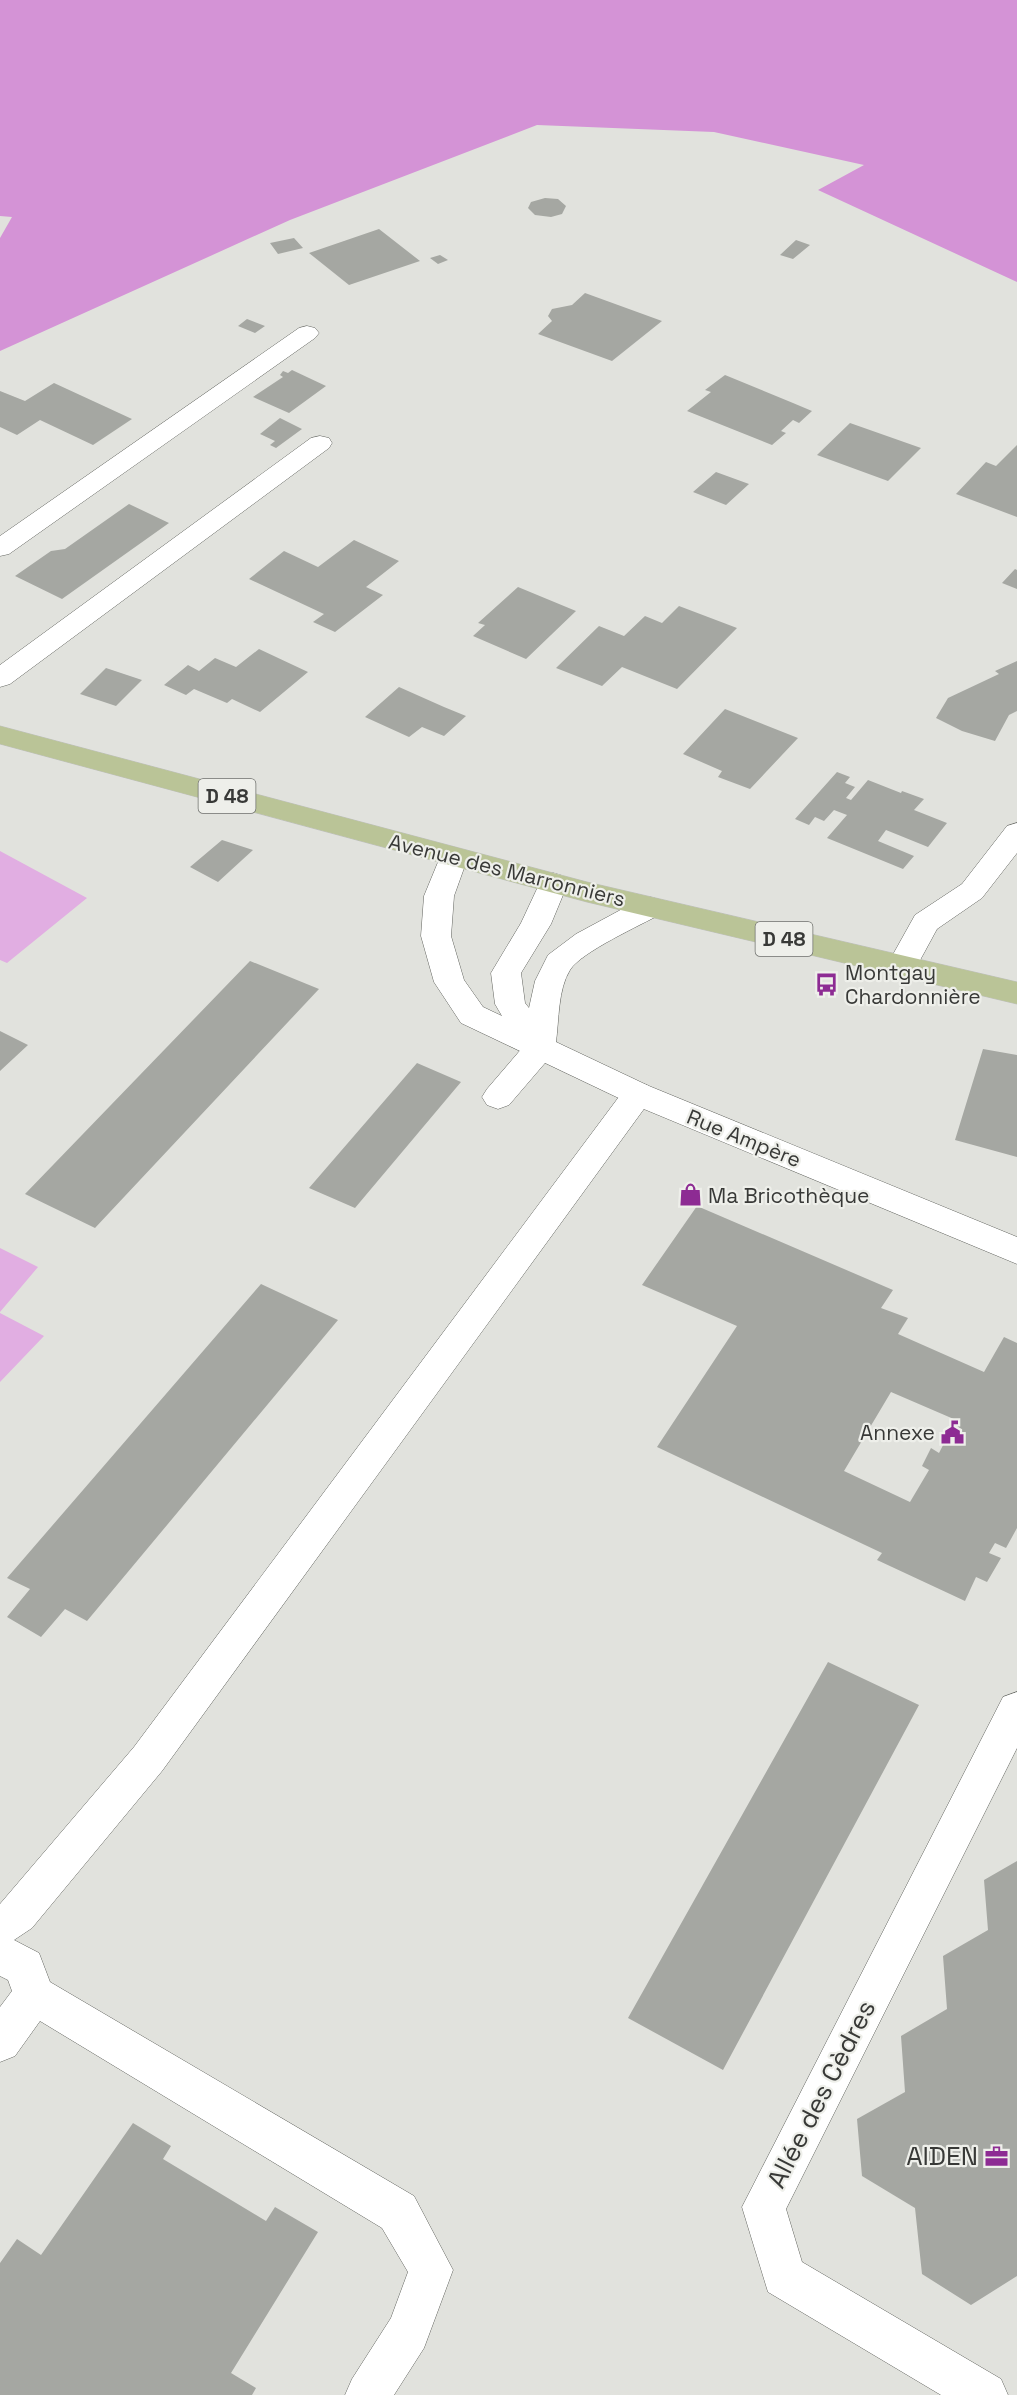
<svg xmlns="http://www.w3.org/2000/svg" width="1017" height="2395" viewBox="0 0 1017 2395" font-family="'Space Grotesk',sans-serif">
	<style>
		.green { fill: #e1aee2 }
		.forest { fill: #d493d6 }
		.building { fill: #a5a7a2; fill-rule: evenodd }
		.lines { fill: none; stroke-linecap: round; stroke-linejoin: round }
		.service-casing { stroke: #636560; stroke-width: 1 }
		.minor-casing { stroke: #636560; stroke-width: 1 }
		.primary-casing { stroke: #bfc0bf; stroke-width: 1 }
		.service { fill: #fff; fill-rule: evenodd }
		.minor { fill: #fff; fill-rule: evenodd }
		.primary { fill: #bac497; fill-rule: evenodd }
		.labels { text-anchor: middle; dominant-baseline: central; stroke-width: 4.5; stroke-linejoin: round; paint-order: stroke }
		.shield { fill: #eeefea; stroke: #6f706d; stroke-width: 1.5 }
		.shield-label { font-size: 20px; font-weight: bold; fill: #383937 }
		.street-label { font-size: 21px; fill: #383937; stroke: #eeefea }
		.poi-label { font-size: 21px; fill: #383937; stroke: #eeefea; text-anchor: start }
		.near-street-label { font-size: 26px; fill: #383937; stroke: #eeefea }
		.near-poi-label { font-size: 26px; fill: #383937; stroke: #eeefea; text-anchor: end }
	</style>
	<rect width="100%" height="100%" fill="#e1e2dd"/>
	<!-- green -->
	<path class="green" d="M0,851L87,898L7,963L0,960Z
		M0,1248L38,1267L0,1312Z
		M0,1313L44,1336L0,1382Z"/>
	<!-- forest -->
	<path class="forest" d="M0,0H1017V282L818,190L864,165L714,132L537,125L290,220L0,351V238L12,217L0,216Z"/>
	<!-- building -->
	<path class="building" d="M545,198L558,199L566,206L562,214L551,217L535,215L528,208L531,202Z
		M379,229L420,261L349,285L309,253Z
		M294,238L303,248L278,254L270,243Z
		M796,240L810,245L793,259L780,255Z
		M440,255L448,260L438,264L430,258Z
		M585,293L662,321L612,361L538,334L552,321L548,316L552,309L572,305Z
		M247,319L265,326L255,333L238,326Z
		M292,370L326,386L289,413L253,397L283,377L280,375L283,371L288,373Z
		M725,375L793,403L812,411L799,423L793,420L781,431L786,433L772,445L687,411L711,392L705,390Z
		M54,383L132,419L93,445L40,420L17,435L0,427V391L25,401Z
		M280,418L302,429L276,448L270,445L275,441L260,434Z
		M850,423L921,448L888,481L817,455Z
		M1017,445V517L956,494L986,462L996,466Z
		M716,472L749,484L726,505L693,492Z
		M129,504L169,523L62,599L15,576L51,551L65,549Z
		M354,540L399,561L366,587L383,595L335,632L313,622L324,614L249,579L284,551L318,567Z
		M1015,569L1017,570V589L1002,583Z
		M518,587L576,611L526,659L473,636L485,625L478,623Z
		M679,606L737,628L677,689L622,667L602,686L556,668L599,626L624,636L645,616L662,623Z
		M259,649L308,672L260,712L232,699L227,703L194,689L186,695L164,685L188,665L199,671L215,658L236,667Z
		M1017,661V711L1009,715L995,741L962,731L936,718L948,698L999,674L995,671Z
		M106,668L142,680L116,706L80,694Z
		M399,687L444,707L466,716L444,736L422,727L409,737L365,717Z
		M725,709L798,738L750,789L718,777L722,771L683,754Z
		M837,772L850,777L845,783L855,787L846,798L851,800L868,780L901,793L902,791L924,799L914,810L947,823L928,847L886,830L878,841L914,856L903,869L827,838L847,815L834,810L824,821L815,817L809,825L795,819Z
		M222,840L253,850L218,882L190,867Z
		M250,961L319,989L95,1228L25,1194Z
		M0,1031L28,1045L0,1071Z
		M983,1049L1017,1055V1157L955,1140Z
		M417,1063L461,1082L355,1208L309,1188Z
		M697,1206L893,1290L881,1308L908,1318L898,1334L984,1372L1004,1337L1017,1343V1528L1006,1548L995,1543L989,1553L1001,1558L987,1582L976,1577L965,1601L877,1560L882,1553L657,1447L737,1326L642,1285ZM891,1392L956,1420L939,1453L931,1448L922,1466L929,1470L910,1502L844,1471Z
		M261,1284L338,1320L87,1621L65,1609L41,1637L7,1617L30,1589L7,1578Z
		M828,1662L919,1705L723,2070L628,2018Z
		M1017,1861V2276L971,2305L922,2274L915,2208L862,2176L857,2119L905,2092L901,2036L947,2009L943,1956L988,1930L984,1880Z
		M133,2123L171,2146L163,2159L266,2221L275,2207L318,2232L231,2373L256,2388L252,2395H0V2263L17,2239L41,2255Z"/>
	<g class="lines">
		<defs>
			<path id="service" d="M307,326L315,328L319,333L315,338L9,554L0,556V536L299,328Z
				M320,436L329,438L332,443L329,448L10,684L0,687V665L311,438Z
				M1017,823V853L982,898L937,929L912,975L901,978L890,975L886,967L915,915L962,884L1007,826Z
				M540,1037L551,1040L556,1048L551,1056L509,1105L498,1109L487,1105L482,1097L487,1089L529,1040Z
				M638,1082L649,1086L654,1094L649,1102L162,1771L32,1928L14,1940L39,1953L50,1982L414,2196L453,2270L424,2348L394,2395H345L352,2379L391,2318L408,2272L382,2228L40,2021L15,2056L0,2062V2007L12,1991L8,1980L0,1976V1904L134,1747L627,1086Z"/>
			<path id="minor" d="M453,847L463,850L468,857L454,896L451,936L464,980L483,1007L502,1016L495,1004L491,973L521,923L543,876L553,873L563,876L568,883L551,924L521,973L525,1003L529,1008L535,981L548,955L576,934L639,900L650,897L661,900L665,907L661,914C641,925 581,952 570,970C558,989 559,1020 556,1042L649,1086L1017,1237V1264L627,1102L461,1023L434,982L421,936L424,896L443,850Z
				M1017,1692V1748L786,2209L802,2262L1001,2379L1008,2395H941L768,2292L742,2207L1003,1697Z"/>
			<path id="primary" d="M0,726L587,882L1017,982V1004L587,902L0,744Z"/>
		</defs>
		<!-- service casing -->
		<use href="#service" class="service-casing"/>
		<!-- minor casing -->
		<use href="#minor" class="minor-casing"/>
		<!-- primary casing -->
		<use href="#primary" class="primary-casing"/>
		<!-- service -->
		<use href="#service" class="service"/>
		<!-- minor -->
		<use href="#minor" class="minor"/>
		<!-- primary -->
		<use href="#primary" class="primary"/>
	</g>
	<!-- icons -->
	<defs>
		<symbol id="bus-bare" viewBox="-9 -9 18 18"><path d="M-5-6H5V4H4V6H2V4H-2V6H-4V4H-5ZM-3.5-4V0h7V-4ZM-3.5 1.2v1.5H-2V1.2ZM2 1.2v1.5H3.5V1.2Z" fill="#8d2b93" stroke="#eeefea" stroke-width="2.5" paint-order="stroke"/></symbol>
		<symbol id="shop-bare" viewBox="-9 -9 18 18"><path d="M-5-2.5h2.3a2.7 3.5 0 0 1 5.4 0H5L5.5 6h-11ZM-1.5-2.5h3a1.5 2.3 0 0 0-3 0Z" fill="#8d2b93" stroke="#eeefea" stroke-width="2.5" paint-order="stroke"/></symbol>
		<symbol id="civic-bare" viewBox="-9 -9 18 18"><path d="M-.6-6.5H3V-4.5H.6V-3L4-1V1h2V6H-6V1h2V-1L-.6-3ZM-1.2 2.5V6h2.4V2.5Z" fill="#8d2b93" stroke="#eeefea" stroke-width="2.5" paint-order="stroke"/></symbol>
		<symbol id="office-bare" viewBox="-9 -9 18 18"><path d="M-6-3h4V-5.5h4V-3h4V5H-6ZM-1-4.5V-3h2v-1.5ZM-6 0V1H6V0Z" fill="#8d2b93" stroke="#eeefea" stroke-width="2.5" paint-order="stroke"/></symbol>
	</defs>
	<g fill-rule="evenodd">
		<use href="#bus-bare" x="810" y="968" width="33" height="33"/>
		<use href="#shop-bare" x="674" y="1178" width="33" height="33"/>
		<use href="#civic-bare" x="936" y="1416" width="33" height="33"/>
		<use href="#office-bare" x="980" y="2140" width="33" height="33"/>
	</g>
	<g class="labels">
		<!-- shield labels -->
		<g class="shield">
			<rect x="198.5" y="779" width="57" height="34" rx="4.5"/>
			<rect x="755.5" y="922" width="57" height="34" rx="4.5"/>
		</g>
		<g class="shield-label">
			<text x="227" y="796">D 48</text>
			<text x="784" y="939">D 48</text>
		</g>
		<!-- street labels -->
		<g class="street-label">
			<text transform="translate(507 870) rotate(14)">Avenue des Marronniers</text>
			<text transform="translate(744 1138) rotate(22)">Rue Ampère</text>
		</g>
		<!-- poi labels -->
		<g class="poi-label">
			<text x="845" y="972">Montgay<tspan x="845" dy="24">Chardonnière</tspan></text>
			<text x="708" y="1195">Ma Bricothèque</text>
			<text x="935" y="1432" text-anchor="end">Annexe</text>
		</g>
		<!-- near-street labels -->
		<g class="near-street-label">
			<text transform="translate(821 2094) rotate(-63)">Allée des Cèdres</text>
		</g>
		<!-- near-poi labels -->
		<g class="near-poi-label">
			<text x="978" y="2156">AIDEN</text>
		</g>
	</g>
</svg>
